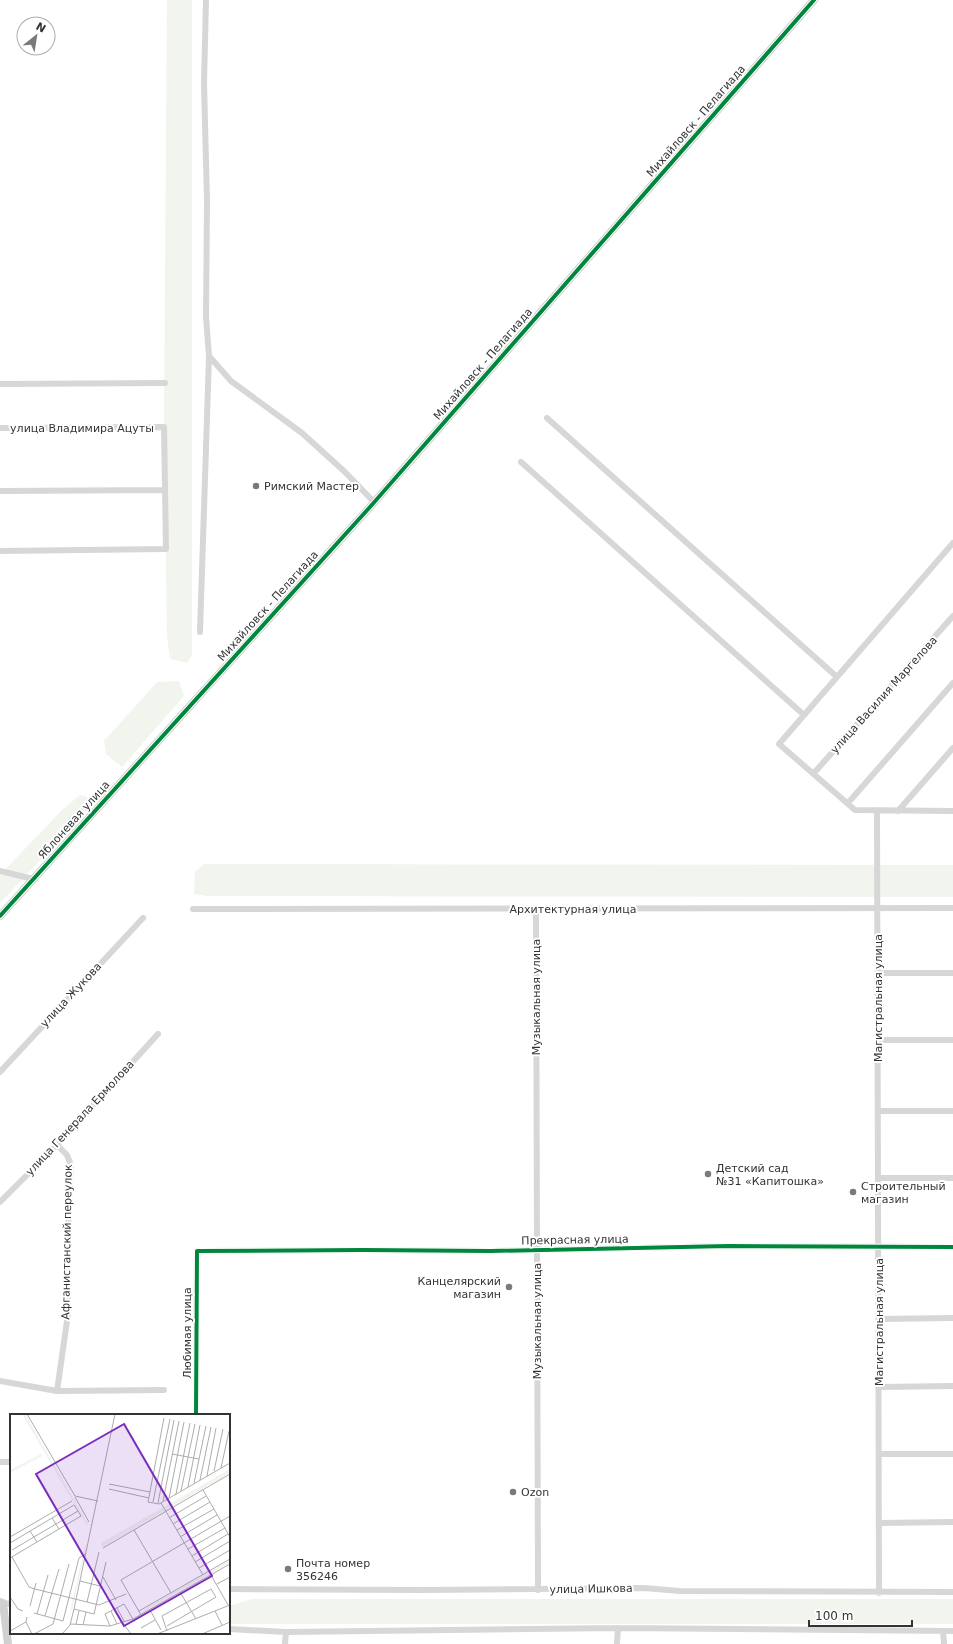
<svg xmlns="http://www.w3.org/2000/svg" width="953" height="1644" viewBox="0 0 953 1644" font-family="'DejaVu Sans',sans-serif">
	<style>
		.green { fill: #f1f5ed }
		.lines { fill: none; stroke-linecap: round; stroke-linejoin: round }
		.street { stroke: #d7d7d7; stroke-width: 6 }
		.secondary { stroke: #d0d0d0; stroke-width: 8 }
		.cycleway-casing { stroke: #fff; stroke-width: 6 }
		.cycleway { stroke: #00873e; stroke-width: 4 }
		.poi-dot { fill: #7a7a7a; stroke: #fff; stroke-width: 1.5 }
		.labels { text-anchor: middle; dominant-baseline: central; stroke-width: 4; stroke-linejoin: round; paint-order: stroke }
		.street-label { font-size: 11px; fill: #333; stroke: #fff }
		.poi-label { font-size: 11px; fill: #333; stroke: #fff; text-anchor: start }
		.inset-road { fill: none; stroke: #adadad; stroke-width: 1 }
		.view { fill: #7b2cbf; fill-opacity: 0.15; stroke: #7b2cbf; stroke-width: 2 }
		.inset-edge { fill: none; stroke: #333; stroke-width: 2 }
	</style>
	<rect width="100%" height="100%" fill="#fff"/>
	<!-- green -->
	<path class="green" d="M167,0H192V655L187,663L170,659L167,637L164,427Z
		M179,681L184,696L122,767L106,754L104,741L157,682Z
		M80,795L87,797L91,806L0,903V875L62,810Z
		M204,864L953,865V897L207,896L194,894L195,872Z
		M252,1599H953V1624H229V1606Z"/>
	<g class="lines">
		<!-- street -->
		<path class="street" d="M206,0L204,83L207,201L206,317L209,356L231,381L302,433L345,472L374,502
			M0,384L165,383
			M547,418L837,677
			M0,428L164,427L166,549L0,551
			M521,462L804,715
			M0,491L165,490
			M953,543L779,744L855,810L953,811
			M200,632L209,356
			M814,773L953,616
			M848,803L953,683
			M877,810L879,1593
			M898,811L953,748
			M0,871L33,879
			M193,909L953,908
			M536,909L538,1590
			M878,973H953
			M878,1040H953
			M0,1072L143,918
			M878,1111H953
			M57,1145L67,1155L71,1165L67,1248L68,1314L57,1391
			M878,1178H953
			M0,1202L57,1145L158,1034
			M879,1319L953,1318
			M0,1381L57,1391L164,1390
			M879,1387L953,1386
			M196,1415L197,1251L363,1250L491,1251L728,1246L953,1247
			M879,1454H953
			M0,1462H11
			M879,1523L953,1522
			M229,1589L422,1590L644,1588L680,1591L953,1592
			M3,1603L11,1604
			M229,1629L286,1632L618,1628L953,1631
			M943,1631L944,1644
			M285,1644L286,1632
			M617,1644L618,1628"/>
		<!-- secondary -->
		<path class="secondary" d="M0,916L370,507L814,0
			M0,1602L3,1603L8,1644"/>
		<defs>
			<path id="cycleway" d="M0,916L370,507L814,0
				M196,1415L197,1251L363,1250L491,1251L728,1246L953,1247"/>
		</defs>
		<!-- cycleway casing -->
		<use href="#cycleway" class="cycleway-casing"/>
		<!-- cycleway -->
		<use href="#cycleway" class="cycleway"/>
	</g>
	<!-- markers -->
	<g class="poi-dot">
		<circle cx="256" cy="486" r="4"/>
		<circle cx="708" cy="1174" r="4"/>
		<circle cx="853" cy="1192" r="4"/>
		<circle cx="509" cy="1287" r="4"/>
		<circle cx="513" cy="1492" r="4"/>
		<circle cx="288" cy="1569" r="4"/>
	</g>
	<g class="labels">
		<!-- street labels -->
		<g class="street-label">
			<text transform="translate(696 121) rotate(-49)">Михайловск - Пелагиада</text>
			<text transform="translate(483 364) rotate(-49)">Михайловск - Пелагиада</text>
			<text x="82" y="428">улица Владимира Ацуты</text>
			<text transform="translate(268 606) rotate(-48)">Михайловск - Пелагиада</text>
			<text transform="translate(884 695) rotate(-48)">улица Василия Маргелова</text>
			<text transform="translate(74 820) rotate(-48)">Яблоневая улица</text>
			<text x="573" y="909">Архитектурная улица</text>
			<text transform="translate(71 995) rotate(-47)">улица Жукова</text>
			<text transform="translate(536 997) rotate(-90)">Музыкальная улица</text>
			<text transform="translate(878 998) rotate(-90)">Магистральная улица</text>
			<text transform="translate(80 1118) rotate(-47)">улица Генерала Ермолова</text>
			<text transform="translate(575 1240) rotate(-1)">Прекрасная улица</text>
			<text transform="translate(67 1242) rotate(-89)">Афганистанский переулок</text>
			<text transform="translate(537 1321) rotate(-90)">Музыкальная улица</text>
			<text transform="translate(879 1322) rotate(-90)">Магистральная улица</text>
			<text transform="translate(187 1333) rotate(-90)">Любимая улица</text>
			<text transform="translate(591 1589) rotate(-1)">улица Ишкова</text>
		</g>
		<!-- poi labels -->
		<g class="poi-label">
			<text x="264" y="486">Римский Мастер</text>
			<text x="716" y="1168">Детский сад<tspan x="716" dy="13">№31 «Капитошка»</tspan></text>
			<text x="861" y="1186">Строительный<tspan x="861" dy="13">магазин</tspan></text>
			<text x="501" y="1281" text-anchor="end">Канцелярский<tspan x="501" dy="13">магазин</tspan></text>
			<text x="521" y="1492">Ozon</text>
			<text x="296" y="1563">Почта номер<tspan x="296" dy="13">356246</tspan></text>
		</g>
	</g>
	<!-- overview -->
	<g transform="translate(10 1414)">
		<rect width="220" height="220" fill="#fff"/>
		<path d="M12,0H15L79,112L76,110ZM31,40L32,42L0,59V56ZM220,55V59L92,133L91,129ZM77,129L62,196L60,197L75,132ZM220,146V149L132,198L135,195Z" fill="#f1f5ed"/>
		<path class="inset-road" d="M17,0L65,82L88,87M154,4L138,88L149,90L220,49M162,40L189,45M211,54L219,17M204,57L213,15M197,62L206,14M190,66L201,13M184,69L196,12M99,70L140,78M178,73L190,11M99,75L139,84M193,76L220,123M171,77L185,10M166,80L180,9M65,83L79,108M159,84L174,8M153,87L169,7M143,88L160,5M148,89L164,6M151,89L193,161M42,104L49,115M159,104L196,82M163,110L200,88M124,116L161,179M167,116L204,95M20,117L27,128M0,123L62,87M170,123L207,101M0,129L64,91L71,102L0,144M93,134L220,60M178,135L215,114M2,136L68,97M182,142L218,120M2,143L19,173L25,175L89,191L116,180M185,148L220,127M189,154L220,136M201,161L218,191M93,163L106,186M70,167L90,172M207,170L220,163M170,178L186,205M0,183L8,195L13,197M77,188L89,138M20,192L26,169M107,194L114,207M64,195L84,200L96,148M140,196L151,216M101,197L107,210M129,197L220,145M205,197L212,211M24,199L53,207L69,144L76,140M27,200L38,161M131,201L111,166L220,102M35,202L49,155M17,203L16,208L22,220M112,208L121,220M60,210L100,212L123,205L220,150M66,210L69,197M73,211L76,198M100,212L95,200L114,190L123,205M131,214L145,206M0,217L16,208M157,217L152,202L201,175L206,183L157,212M24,220L43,210L59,150M52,220L60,211L64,195L105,0M147,220L220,191M192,220L220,208"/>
		<path class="view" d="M114,10L202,162L114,212L26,60Z"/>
		<rect width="220" height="220" class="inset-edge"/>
	</g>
	<!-- north arrow -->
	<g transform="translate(36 36) rotate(30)"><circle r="19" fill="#ffffff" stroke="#adadad"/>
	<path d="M0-3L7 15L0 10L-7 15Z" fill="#7a7a7a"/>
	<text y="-6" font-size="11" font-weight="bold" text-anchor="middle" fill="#333333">N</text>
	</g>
	<!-- scale -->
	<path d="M809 1620v6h103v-6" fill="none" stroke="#333333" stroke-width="2"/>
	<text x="815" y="1620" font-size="12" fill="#333333" stroke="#ffffff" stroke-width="3" paint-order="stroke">100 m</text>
</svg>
